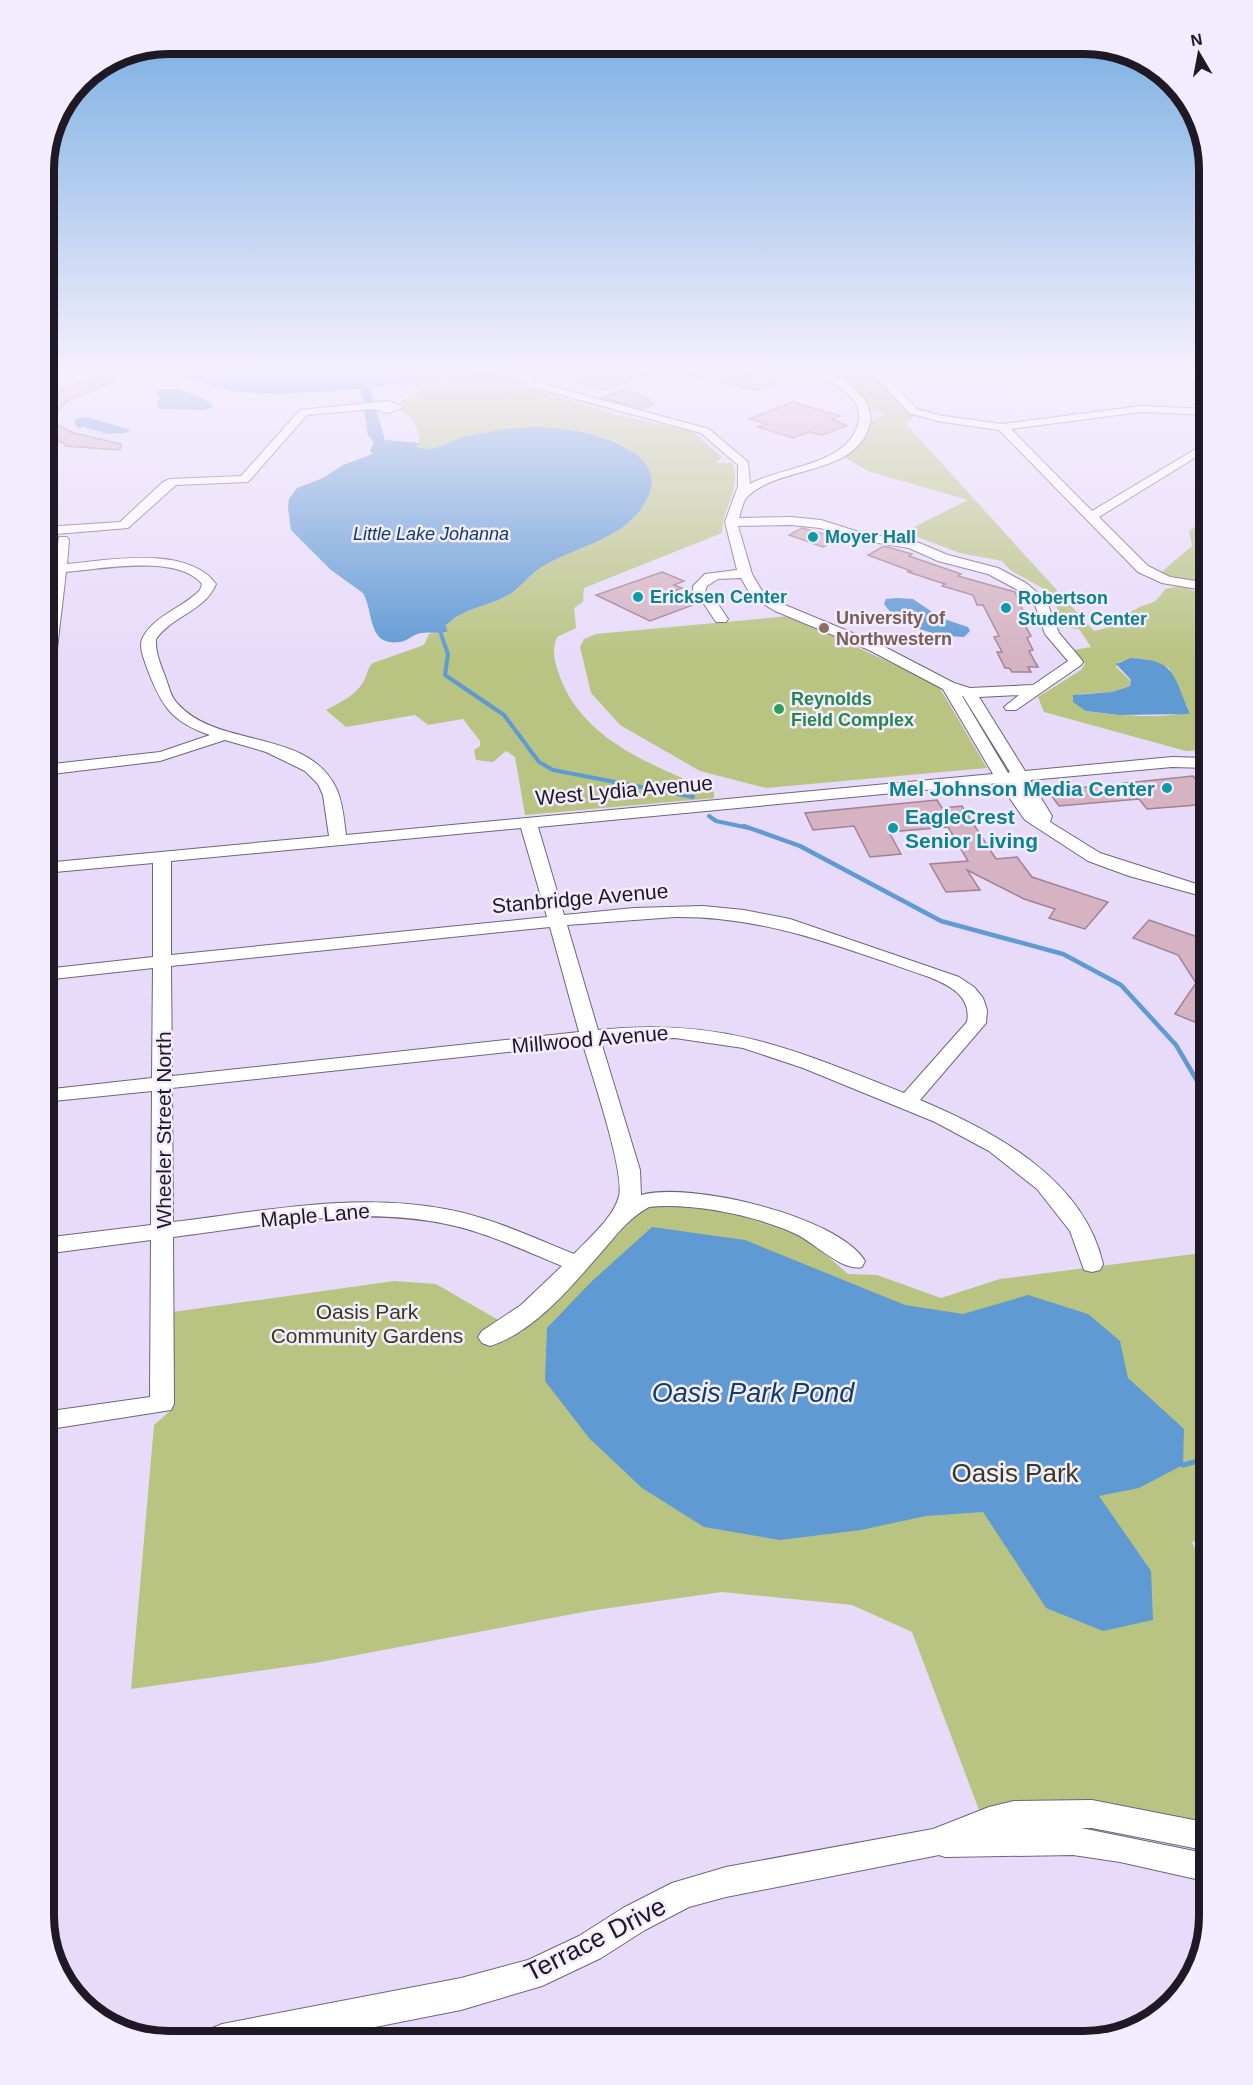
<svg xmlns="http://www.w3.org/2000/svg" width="1253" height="2085" viewBox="0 0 1253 2085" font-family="Helvetica,sans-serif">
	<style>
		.green { fill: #b9c482; fill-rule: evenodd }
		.water { fill: #609ad3 }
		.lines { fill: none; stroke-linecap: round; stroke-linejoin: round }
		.stream-far2 { stroke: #609ad3; stroke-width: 4 }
		.stream-far1 { stroke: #609ad3; stroke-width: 4.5 }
		.stream { stroke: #609ad3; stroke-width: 5 }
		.building { fill: #d5b3c2; stroke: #a38391; stroke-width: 1.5 }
		.minor-casing { stroke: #6f647e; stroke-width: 2 }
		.minor { fill: #fff; fill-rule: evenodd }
		.culture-dot { fill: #0f9aa8; stroke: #f3ebfe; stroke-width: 2 }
		.education-dot { fill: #8d6e63; stroke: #f3ebfe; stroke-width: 2 }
		.leisure-dot { fill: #2e9e5b; stroke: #f3ebfe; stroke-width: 2 }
		.labels { text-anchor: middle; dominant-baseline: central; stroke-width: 5; stroke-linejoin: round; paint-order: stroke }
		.far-water-label { font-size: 18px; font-style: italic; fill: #123d63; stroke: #f3ebfe }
		.far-culture-label { font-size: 18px; font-weight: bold; fill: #0d838f; stroke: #f3ebfe; text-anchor: start }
		.far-education-label { font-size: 18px; font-weight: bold; fill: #785e54; stroke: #f3ebfe; text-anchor: start }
		.far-leisure-label { font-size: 18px; font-weight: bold; fill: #27864d; stroke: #f3ebfe; text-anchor: start }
		.culture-label { font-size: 21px; font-weight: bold; fill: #0d838f; stroke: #f3ebfe; text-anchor: end }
		.street-label { font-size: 21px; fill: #1e1924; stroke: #f3ebfe }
		.park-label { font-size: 21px; fill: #373b19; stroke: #f3ebfe }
		.near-park-label { font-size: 26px; fill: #373b19; stroke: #f3ebfe }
		.near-street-label { font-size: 26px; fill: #1e1924; stroke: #f3ebfe }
		.near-water-label { font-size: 27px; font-style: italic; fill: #123d63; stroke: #f3ebfe }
		.rim { fill: none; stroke: #1e1924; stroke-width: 8 }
	</style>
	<rect width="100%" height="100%" fill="#e8dbfa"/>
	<!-- green -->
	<path class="green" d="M813,367H867L904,408L916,415L905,423L1094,631C1120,626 1117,618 1136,609C1153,600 1152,608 1165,589C1180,584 1188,589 1200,593L1209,591V750L1186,751L1044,712L1038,697L1081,670L1085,664L1073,650L1091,647L1079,629L1070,628L1068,614L1059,613L1054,600L1044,589L1010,570L1002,561L960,553L904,532L968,500L868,471L844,457L863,437L871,421L884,416L881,412L869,409C857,389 834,376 813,367ZM1134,658L1145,659L1169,668L1189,711C1166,720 1113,715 1086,711L1079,694L1112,692L1130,686L1131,681L1116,667L1119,662Z
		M474,368L479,372L513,375L517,381L530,389L614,414L693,432L722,457L716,463H732C743,486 722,508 722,533L584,588L583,602L574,608L576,628L557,637C551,652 555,662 560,677C584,742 656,766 714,792V798L525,815L515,757L506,751L493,762L476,760L474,750L480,746V741L463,719L428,725L415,715L346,727L326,710C339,703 354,696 362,684C368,676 366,669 373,663L424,645L429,634L448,630L444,625C450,623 451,620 455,617C474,606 496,605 513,591C524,583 532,572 544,565C578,546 633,537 648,496C651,487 654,479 649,470C626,423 523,425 480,433C460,437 435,456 415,446L419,443C420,430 414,419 402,410L406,405L399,403L419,392L415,382L439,378Z
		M1209,516V585L1159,574L1192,546L1189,531Z
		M790,616L938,685L987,768L766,788L700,771L620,725L591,693L580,647L584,639L596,634Z
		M656,1203L739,1212L782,1225L808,1239L848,1274L877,1275L941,1298L1000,1279L1209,1252V1539L1192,1542L1209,1579V1825L1074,1801L979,1810L912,1632L852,1605L722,1592L589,1611L315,1663L131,1689L154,1425L170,1411L173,1312L394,1281L436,1284L521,1333L634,1211Z"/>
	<!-- water -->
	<path class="water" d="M157,367H476L439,378L370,387L385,440L421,443L415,446C433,455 450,440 467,436C521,423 587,422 635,453C645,460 655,475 651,488C638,536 582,544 545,565C532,572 525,582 514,591C496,605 474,606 456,617C451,620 450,623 445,625L448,631C438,635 431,631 421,633C413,634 408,641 400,642C367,647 374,612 363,593L331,570L291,530L288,507L289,499L297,488L323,478L343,465L373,454L370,451L374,442L368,435L361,389L278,394L233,391L158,371Z
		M160,389C178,387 202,395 214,406L205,410L161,409L157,406L159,399L156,394Z
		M86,417L131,430L125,433L101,434L104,432L85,428L87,426L78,428L74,423L76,419Z
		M897,598L913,599L941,618L968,627L970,631L964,637C937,636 900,628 884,604L886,599Z
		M1131,658C1176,660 1173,675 1189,711V714L1119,715L1086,711L1073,702V695L1112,692L1130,686L1131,680L1116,664Z
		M652,1227L745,1240L905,1305L963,1314L1028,1295L1088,1314L1120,1341L1128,1378L1184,1429L1183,1465L1139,1488L1099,1496L1151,1571L1153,1620L1103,1631L1046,1608L983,1512L926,1516L861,1530L780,1540L704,1527L642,1488L589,1438L545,1381L547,1328L591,1282Z"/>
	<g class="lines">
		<!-- stream-far2 -->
		<path class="stream-far2" d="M441,634L448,654L445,675L504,715L539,762L553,770L693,797
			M709,816L716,821L749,828"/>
		<!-- stream-far1 -->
		<path class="stream-far1" d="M744,826L800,846L941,921L1063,954L1121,985L1176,1045L1209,1101"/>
		<!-- stream -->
		<path class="stream" d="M1183,1465L1209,1458"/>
	</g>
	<!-- building -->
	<path class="building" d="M571,367H662V368L604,390L553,374Z
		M680,367H769L752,375L778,381L757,390L679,371Z
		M114,375L116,381L67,401L49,421L74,433L121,444L120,450L65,446L64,443L44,438V392Z
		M624,389L643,396L654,404L642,408L602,398Z
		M793,402L840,416L832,419L847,426L822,435L809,432L793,438L758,427L767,424L749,419Z
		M802,528L827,535L825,536L837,540L823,547L789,535Z
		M884,546L912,554L909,556L961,574L958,576L1015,592L1027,620H1022L1031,636L1027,638L1033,650L1029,651L1038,667H1028L1031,672H1012L1009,668H1005L997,652H1002L994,637L999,636L983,605H977L973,595L942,586L945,584L908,572L911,571L868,555Z
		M662,572L684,581L674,585L682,588L669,593L693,605L650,621L596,595Z
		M1193,776L1209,794V804L1147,809L1139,799L1059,806L1048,791Z
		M937,800L942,808L962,806L996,859L1017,857L1032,877L1108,902L1085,929L1049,918L1055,909L1024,899L967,870L980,890L946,892L930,864L968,861L948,827L889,832L901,854L870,857L854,826L813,830L805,813Z
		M1149,920L1209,941V1028L1175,1014L1196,983L1178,955L1133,938Z"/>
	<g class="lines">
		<defs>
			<path id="minor" d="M522,367H532L529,375L536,382L709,429L748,462L750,484C782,466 846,466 858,424C861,413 857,402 849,395C835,382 815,379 802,367C819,367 834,374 849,384C861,393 873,407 870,423C857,477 781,464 747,497C743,501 741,512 739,518L791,517L821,520L862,533L917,542L948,555L998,568L1026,583L1046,600L1059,633L1081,659L1083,662L1081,665L1016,710H1006L1004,707L1019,695L979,697L1025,771L1172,757L1209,758V768L1172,767L1030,780L1052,816L1050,822L1100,853L1209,888V898L1129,876L1088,861L1025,820L999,783L538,827L564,915L634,908L703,906L744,910L790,919L959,977L974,987L983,998L987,1010L986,1023L920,1100C994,1131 1084,1179 1103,1264L1100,1270L1092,1272L1084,1270L1070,1231L1037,1189L989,1151L935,1122L803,1068L743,1048L675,1038L601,1042L640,1170L641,1195C689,1181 838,1216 865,1261L862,1267C844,1272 815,1244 798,1235C759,1216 692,1202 649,1207C628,1218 614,1238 599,1255C570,1288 534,1332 490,1346L482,1343L478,1337L482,1331L521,1305L562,1266C525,1251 486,1232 446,1224C357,1205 262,1226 173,1237L174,1404L171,1410L44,1430V1412L150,1397L151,1240L44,1254V1238L151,1225L152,1091L44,1102V1090L152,1078L153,968L44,980V969L153,957V863L44,873V863L329,836L323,795L318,784L305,771L266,752L225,740L160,761L44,775V765L160,752L210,735C171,722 161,705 147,668C144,659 138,646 143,637C156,614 183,608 200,590L202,584C178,554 101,569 66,572L51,700L44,704V643L59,537H67L69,540L67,564C109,560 187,545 216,584C205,611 172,616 156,639C155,653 161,665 166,679C169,687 171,697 177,703C218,750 309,727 337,790C343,804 344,820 346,835L993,774L943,689L869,650L775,611L752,597L741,578L718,579L707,586L705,592L714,598L728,619L726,622H716L704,604L693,596V586L705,574L737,570L725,522L738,486V465L701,433L528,386L519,375ZM791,525L820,528L860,540L909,548L938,561L988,574L1016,589L1035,605L1045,634L1068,661L1033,685L970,688L954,683L879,644L785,605L762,591L752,574L738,526ZM962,696H963L1010,772L1008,773ZM521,828L547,917L171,955V861ZM675,917C767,916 843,948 929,977C949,985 972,996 967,1022L904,1093C793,1049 721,1017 598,1030L567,925ZM550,927L579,1032L172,1076L171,966ZM583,1044C591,1073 625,1171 619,1196C614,1217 589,1238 574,1254C532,1237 490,1217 445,1209C355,1192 263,1211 173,1222L172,1088Z
				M867,367H878L917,409L938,415L1002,424L1141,406L1209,409V415L1141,412L1011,429L1092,511L1209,441V449L1099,517L1148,566L1170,577L1209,583V591L1162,583L1138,572L999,430L937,421L909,413Z
				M956,367H996C988,373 964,373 956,367Z
				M1172,367H1184L1209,385V392Z
				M388,401L404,407L388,413L373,409L307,415L248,482L176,485L128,528L44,535V527L120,522L163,482L170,479L241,476L300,410Z
				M1092,1800L1209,1823V1851L1092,1828H1081L1209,1854V1882L1120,1862L1073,1855L945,1857L939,1855L726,1897L689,1907L645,1930L601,1958L542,1986L461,2010L304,2041H205L210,2029L222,2024L461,1978L528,1960L579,1936L623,1908L672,1883L726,1867L933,1829L989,1807L1014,1801Z"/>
		</defs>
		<!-- minor casing -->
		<use href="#minor" class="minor-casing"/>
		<!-- minor -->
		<use href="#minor" class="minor"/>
	</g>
	<!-- sky -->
	<linearGradient id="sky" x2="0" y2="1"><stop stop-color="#71aae0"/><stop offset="0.56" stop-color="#f5effd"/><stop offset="1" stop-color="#f5effd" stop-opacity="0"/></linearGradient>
	<rect width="1253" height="659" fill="url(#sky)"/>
	<!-- markers -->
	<g class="culture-dot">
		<circle cx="813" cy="537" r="6"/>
		<circle cx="638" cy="597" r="6"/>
		<circle cx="1006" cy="608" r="6"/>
		<circle cx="1167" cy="788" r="6"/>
		<circle cx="893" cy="828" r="6"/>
	</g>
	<circle class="education-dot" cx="824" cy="628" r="6"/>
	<circle class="leisure-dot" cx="779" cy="709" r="6"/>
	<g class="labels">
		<!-- far-water labels -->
		<g class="far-water-label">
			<text x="431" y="534">Little Lake Johanna</text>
		</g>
		<!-- far-culture labels -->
		<g class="far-culture-label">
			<text x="825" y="537">Moyer Hall</text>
			<text x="650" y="597">Ericksen Center</text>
			<text x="1018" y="598">Robertson<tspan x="1018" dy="21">Student Center</tspan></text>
		</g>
		<!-- far-education labels -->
		<g class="far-education-label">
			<text x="836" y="618">University of<tspan x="836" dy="21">Northwestern</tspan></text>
		</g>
		<!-- far-leisure labels -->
		<g class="far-leisure-label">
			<text x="791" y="699">Reynolds<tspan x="791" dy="21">Field Complex</tspan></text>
		</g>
		<!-- culture labels -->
		<g class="culture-label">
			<text x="1155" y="788">Mel Johnson Media Center</text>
			<text x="905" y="816" text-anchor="start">EagleCrest<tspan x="905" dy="24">Senior Living</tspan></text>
		</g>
		<!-- street labels -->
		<g class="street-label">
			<text transform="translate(624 790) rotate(-5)">West Lydia Avenue</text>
			<text transform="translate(580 898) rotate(-5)">Stanbridge Avenue</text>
			<text transform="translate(590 1039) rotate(-5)">Millwood Avenue</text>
			<text transform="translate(163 1130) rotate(-90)">Wheeler Street North</text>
			<text transform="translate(315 1215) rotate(-5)">Maple Lane</text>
		</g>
		<!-- park labels -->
		<g class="park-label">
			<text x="367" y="1311">Oasis Park<tspan x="367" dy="24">Community Gardens</tspan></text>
		</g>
		<!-- near-park labels -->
		<g class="near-park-label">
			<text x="1015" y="1473">Oasis Park</text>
		</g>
		<!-- near-street labels -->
		<g class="near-street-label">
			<text transform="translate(595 1939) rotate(-27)">Terrace Drive</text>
		</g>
		<!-- near-water labels -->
		<g class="near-water-label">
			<text x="753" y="1393">Oasis Park Pond</text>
		</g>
	</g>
	<!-- crop -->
	<path d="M0 0H1253V2085H0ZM169 54H1084A115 115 0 0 1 1199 169V1916A115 115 0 0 1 1084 2031H169A115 115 0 0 1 54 1916V169A115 115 0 0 1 169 54Z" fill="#f3ebfe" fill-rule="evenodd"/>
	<path class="rim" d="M169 54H1084A115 115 0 0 1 1199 169V1916A115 115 0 0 1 1084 2031H169A115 115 0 0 1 54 1916V169A115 115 0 0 1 169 54Z"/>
	<!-- north arrow -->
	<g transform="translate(1199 54) rotate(350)" stroke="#f3ebfe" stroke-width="4.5" paint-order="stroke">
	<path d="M0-4.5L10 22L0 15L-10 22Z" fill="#1e1924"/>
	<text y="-9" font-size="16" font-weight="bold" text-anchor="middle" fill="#1e1924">N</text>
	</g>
</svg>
